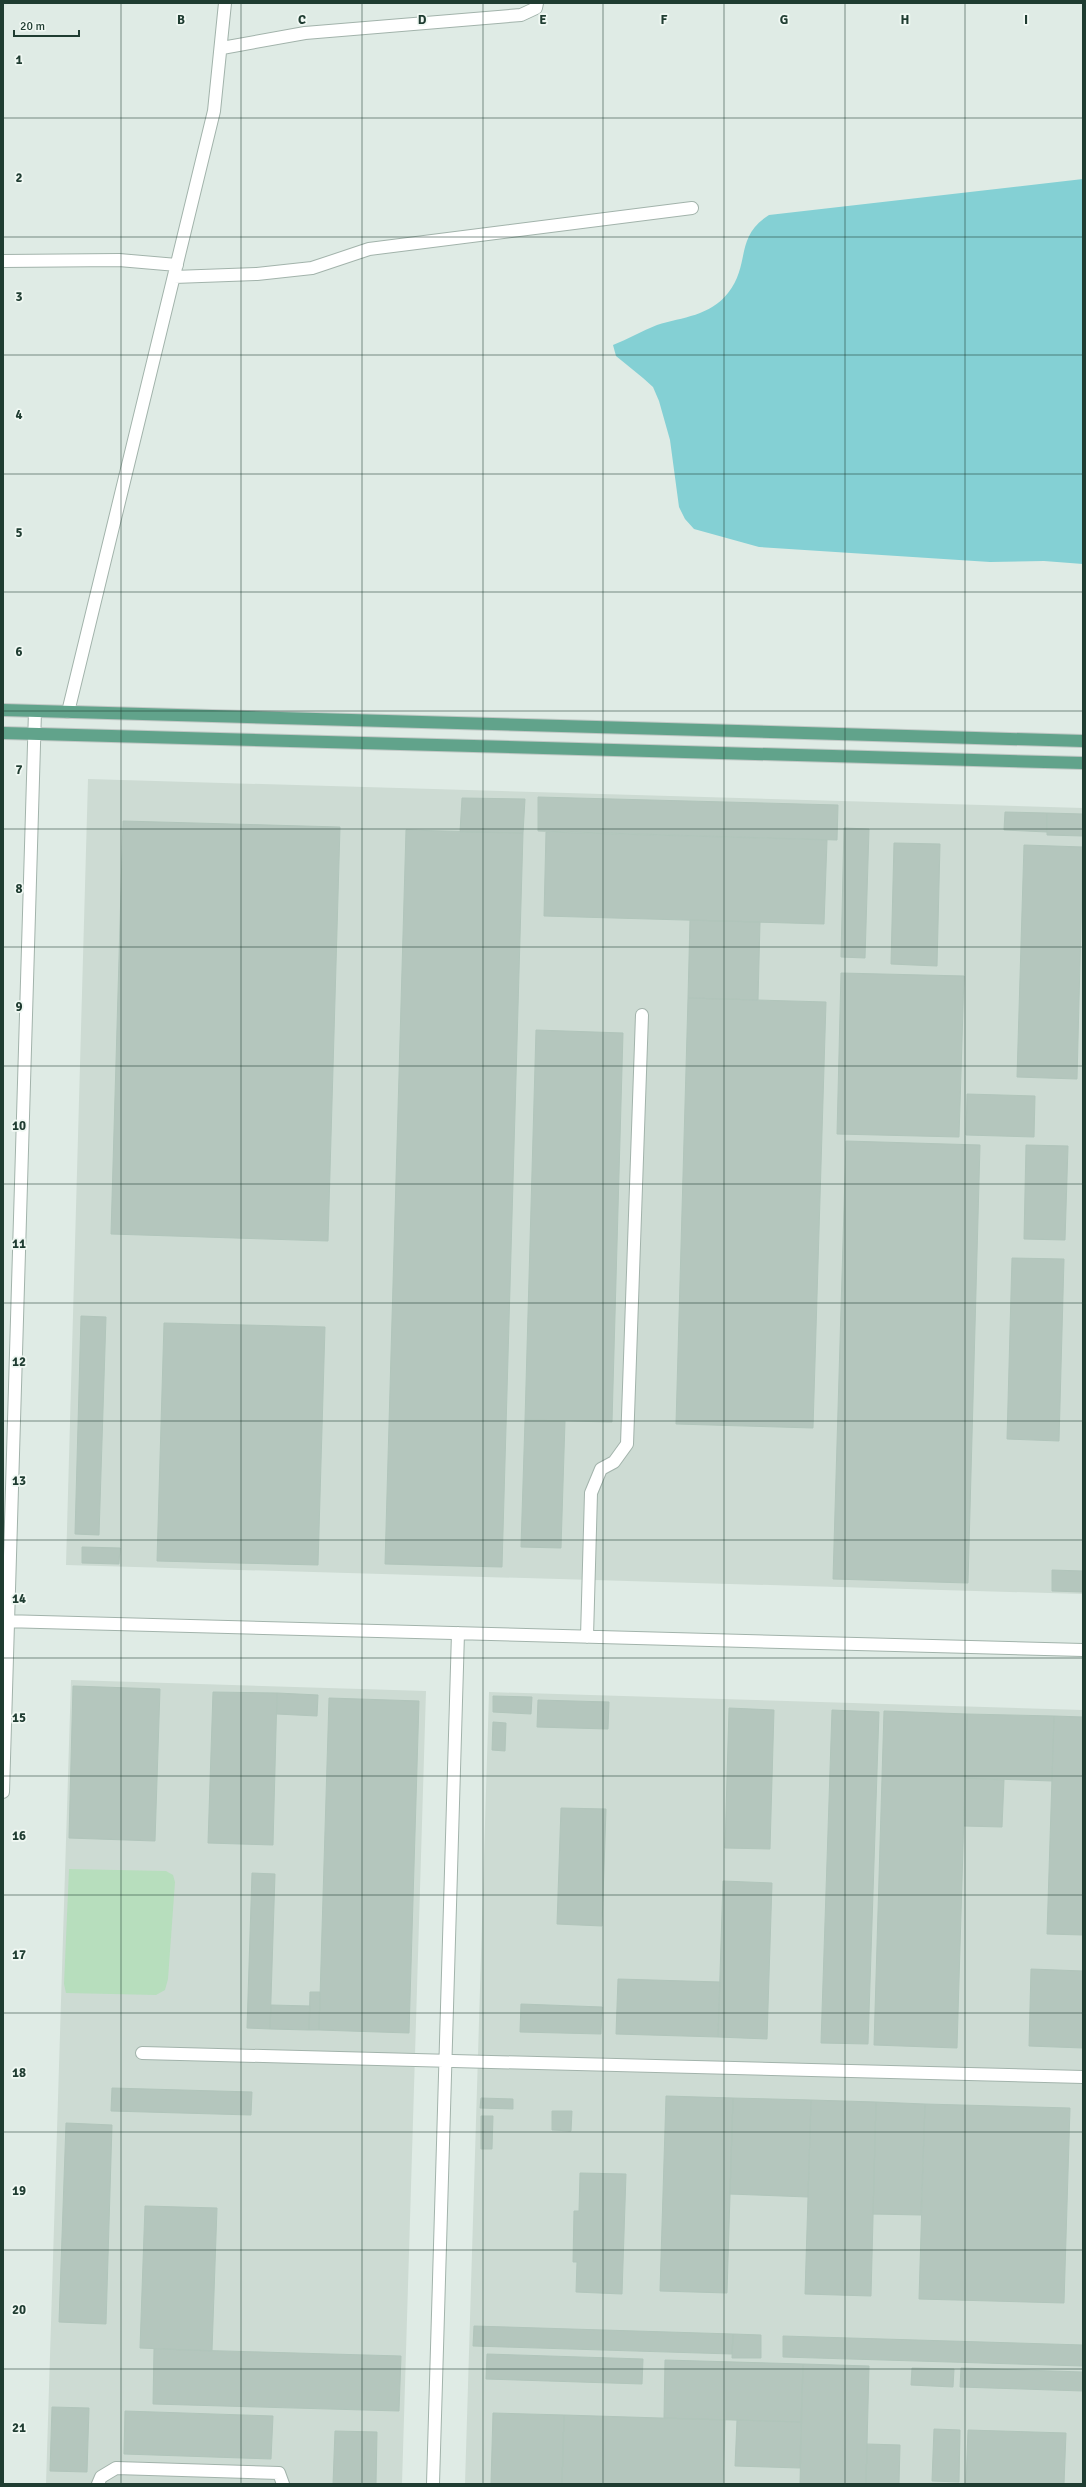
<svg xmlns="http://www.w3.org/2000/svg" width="1086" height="2487" viewBox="0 0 1086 2487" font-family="Signika,sans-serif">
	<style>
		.built { fill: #cddbd3 }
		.green { fill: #b7debd }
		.water { fill: #84d0d4 }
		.building { fill: #b4c6bd; stroke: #b1c5bb }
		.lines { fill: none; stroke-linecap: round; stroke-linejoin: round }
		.minor-casing { stroke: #a2b3ab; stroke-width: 14 }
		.major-casing { stroke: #c0c8c5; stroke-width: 14 }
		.minor { stroke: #fff; stroke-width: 12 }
		.major { stroke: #61a38b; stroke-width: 12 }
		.grid { fill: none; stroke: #1f3c31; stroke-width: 1; stroke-opacity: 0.55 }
		.grid-label { font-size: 13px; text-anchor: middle; font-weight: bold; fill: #1f3c31; stroke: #f0f8f3; stroke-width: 3.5; stroke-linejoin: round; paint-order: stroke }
	</style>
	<rect width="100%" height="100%" fill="#dfebe5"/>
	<!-- built -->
	<path class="built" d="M88,779L1083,808V1594L66,1565Z
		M71,1680L426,1691L402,2484H46Z
		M489,1692L1083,1710V2484H465Z"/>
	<!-- green -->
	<path class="green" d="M69,1869L166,1871L173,1875L175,1882L168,1979L165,1990L156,1995L66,1993L64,1984Z"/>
	<!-- water -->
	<path class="water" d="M1083,179V564L1044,561L990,562L759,547L694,529L685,519L679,507L670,440L659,401L653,387L643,378L616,356L613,345C628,339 642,331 657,325C683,317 710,316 728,293C751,264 734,237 769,215Z"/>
	<!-- building -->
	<path class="building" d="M538,797L838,805L837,840L538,831Z
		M462,798L525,799L523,833L460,832Z
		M1005,812L1047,813V832L1004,830Z
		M1047,813L1083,814V836L1047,835Z
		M123,821L340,827L328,1241L111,1234Z
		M844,828L869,829L865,958L841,957Z
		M406,830L523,833L502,1567L385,1564Z
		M546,832L827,840L824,924L544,916Z
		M894,843L940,844L937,966L891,964Z
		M1024,845L1083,847L1077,1079L1017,1077Z
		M690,920L760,922L758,1000L688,998Z
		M841,973L964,976L959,1137L837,1134Z
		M688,998L826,1002L813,1428L676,1424Z
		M536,1030L623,1033L612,1422L525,1420Z
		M967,1094L1035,1096L1034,1137L966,1135Z
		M846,1141L980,1145L968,1583L833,1579Z
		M1026,1145L1068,1146L1065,1240L1024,1239Z
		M1012,1258L1064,1259L1059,1441L1007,1439Z
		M81,1316L106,1317L99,1535L75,1534Z
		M164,1323L325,1327L318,1565L157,1561Z
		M525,1420L565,1421L561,1548L521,1547Z
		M82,1547L120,1548L119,1564L82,1563Z
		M1052,1570L1083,1571V1592L1052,1591Z
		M73,1686L160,1689L155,1841L69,1838Z
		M213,1692L277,1693L273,1845L208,1843Z
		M277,1693L318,1695L317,1716L277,1714Z
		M493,1696L532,1697L531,1714L493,1712Z
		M329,1698L419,1701L409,2033L319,2030Z
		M538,1700L609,1702L608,1729L537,1727Z
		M729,1708L774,1710L770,1849L725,1848Z
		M832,1710L879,1712L868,2044L821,2043Z
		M884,1711L967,1714L957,2048L874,2045Z
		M967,1714L1054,1716L1052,1781L965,1778Z
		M1054,1716L1083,1717V1935L1047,1934Z
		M493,1722L506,1723L505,1751L492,1750Z
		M965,1778L1004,1780L1002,1827L964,1826Z
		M561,1808L606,1809L602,1926L557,1924Z
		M252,1873L275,1874L270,2029L247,2028Z
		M723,1881L772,1883L767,2039L718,2037Z
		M1031,1969L1083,1971V2048L1029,2046Z
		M618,1979L720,1982L718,2037L616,2034Z
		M310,1992H320L319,2030H309Z
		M521,2004L602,2007L601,2034L520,2032Z
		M271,2005L310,2006L309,2030L270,2029Z
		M112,2088L252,2092L251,2115L111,2111Z
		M666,2096L733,2098L727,2293L660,2291Z
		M481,2098L513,2099V2109L480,2108Z
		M733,2098L811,2100L808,2197L730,2194Z
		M811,2100L876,2102L871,2296L805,2294Z
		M876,2102L925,2104L921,2215L873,2214Z
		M925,2104L1070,2108L1064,2303L919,2299Z
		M552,2111H572L571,2131L552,2130Z
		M481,2116H493L492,2149H481Z
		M66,2123L112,2125L106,2324L59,2322Z
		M580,2173L626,2174L622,2294L576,2292L577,2262H573L574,2211H579Z
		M145,2206L217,2208L212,2351L140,2348Z
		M474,2326L733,2334L732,2354L473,2346Z
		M733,2334L761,2335V2358H732Z
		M783,2336L1083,2345V2366L783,2357Z
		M154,2349L401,2356L399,2411L153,2404Z
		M487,2354L643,2359L642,2384L486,2379Z
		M665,2360L803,2364L801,2422L664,2418Z
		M803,2364L869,2366L866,2484H800Z
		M912,2368L954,2369L953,2387L911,2385Z
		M961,2368L1083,2372V2391L960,2387Z
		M52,2407L89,2408L87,2472L50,2471Z
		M125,2411L273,2416L271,2459L124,2454Z
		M493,2413L564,2415L562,2484H491Z
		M564,2415L725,2420L723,2484H562Z
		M737,2420L801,2422L800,2468L735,2466Z
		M934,2429L960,2430L959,2482L932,2481Z
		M968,2430L1066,2433L1064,2484H966Z
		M335,2431L377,2432L376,2484H333Z
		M867,2444L900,2445L899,2484H866Z"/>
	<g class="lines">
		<defs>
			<path id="minor" d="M222,48L305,33L521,15L536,8L537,3
				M3,261L119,260L177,265
				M174,277L257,274L312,268L369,249L692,208
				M68,712L214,111L225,3
				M3,1621L1083,1650
				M587,1637L591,1493L601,1469L614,1462L627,1444L642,1015
				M3,1792L35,711
				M142,2053L1083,2077
				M98,2484L101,2477L116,2468L279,2473L283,2484
				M433,2484L458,1633"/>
			<path id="major" d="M3,710L1083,741
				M3,733L1083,763"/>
		</defs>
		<!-- minor casing -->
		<use href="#minor" class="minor-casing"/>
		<!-- major casing -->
		<use href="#major" class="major-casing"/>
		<!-- minor -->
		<use href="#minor" class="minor"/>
		<!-- major -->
		<use href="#major" class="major"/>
	</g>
	<!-- grid -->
	<path class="grid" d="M121,3V2484M241,3V2484M362,3V2484M483,3V2484M603,3V2484M724,3V2484M845,3V2484M965,3V2484M3,118H1083M3,237H1083M3,355H1083M3,474H1083M3,592H1083M3,711H1083M3,829H1083M3,947H1083M3,1066H1083M3,1184H1083M3,1303H1083M3,1421H1083M3,1540H1083M3,1658H1083M3,1776H1083M3,1895H1083M3,2013H1083M3,2132H1083M3,2250H1083M3,2369H1083"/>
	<g class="grid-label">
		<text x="181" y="24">B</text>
		<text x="302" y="24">C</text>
		<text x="422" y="24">D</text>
		<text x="543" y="24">E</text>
		<text x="664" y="24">F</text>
		<text x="784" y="24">G</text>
		<text x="905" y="24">H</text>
		<text x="1026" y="24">I</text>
		<text x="19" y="64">1</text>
		<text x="19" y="182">2</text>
		<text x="19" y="301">3</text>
		<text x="19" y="419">4</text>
		<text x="19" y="537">5</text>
		<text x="19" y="656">6</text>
		<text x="19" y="774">7</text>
		<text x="19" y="893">8</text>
		<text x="19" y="1011">9</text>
		<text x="19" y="1130">10</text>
		<text x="19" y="1248">11</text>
		<text x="19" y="1366">12</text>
		<text x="19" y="1485">13</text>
		<text x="19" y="1603">14</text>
		<text x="19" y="1722">15</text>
		<text x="19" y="1840">16</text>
		<text x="19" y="1959">17</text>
		<text x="19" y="2077">18</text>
		<text x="19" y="2195">19</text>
		<text x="19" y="2314">20</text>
		<text x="19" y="2432">21</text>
	</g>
	<!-- border -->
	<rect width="1086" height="2487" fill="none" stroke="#1f3c31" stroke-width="8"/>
	<!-- scale -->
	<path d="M14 30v6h65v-6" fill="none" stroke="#1f3c31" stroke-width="2"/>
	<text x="20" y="30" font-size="12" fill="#1f3c31" stroke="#f0f8f3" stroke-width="3" paint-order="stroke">20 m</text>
</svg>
